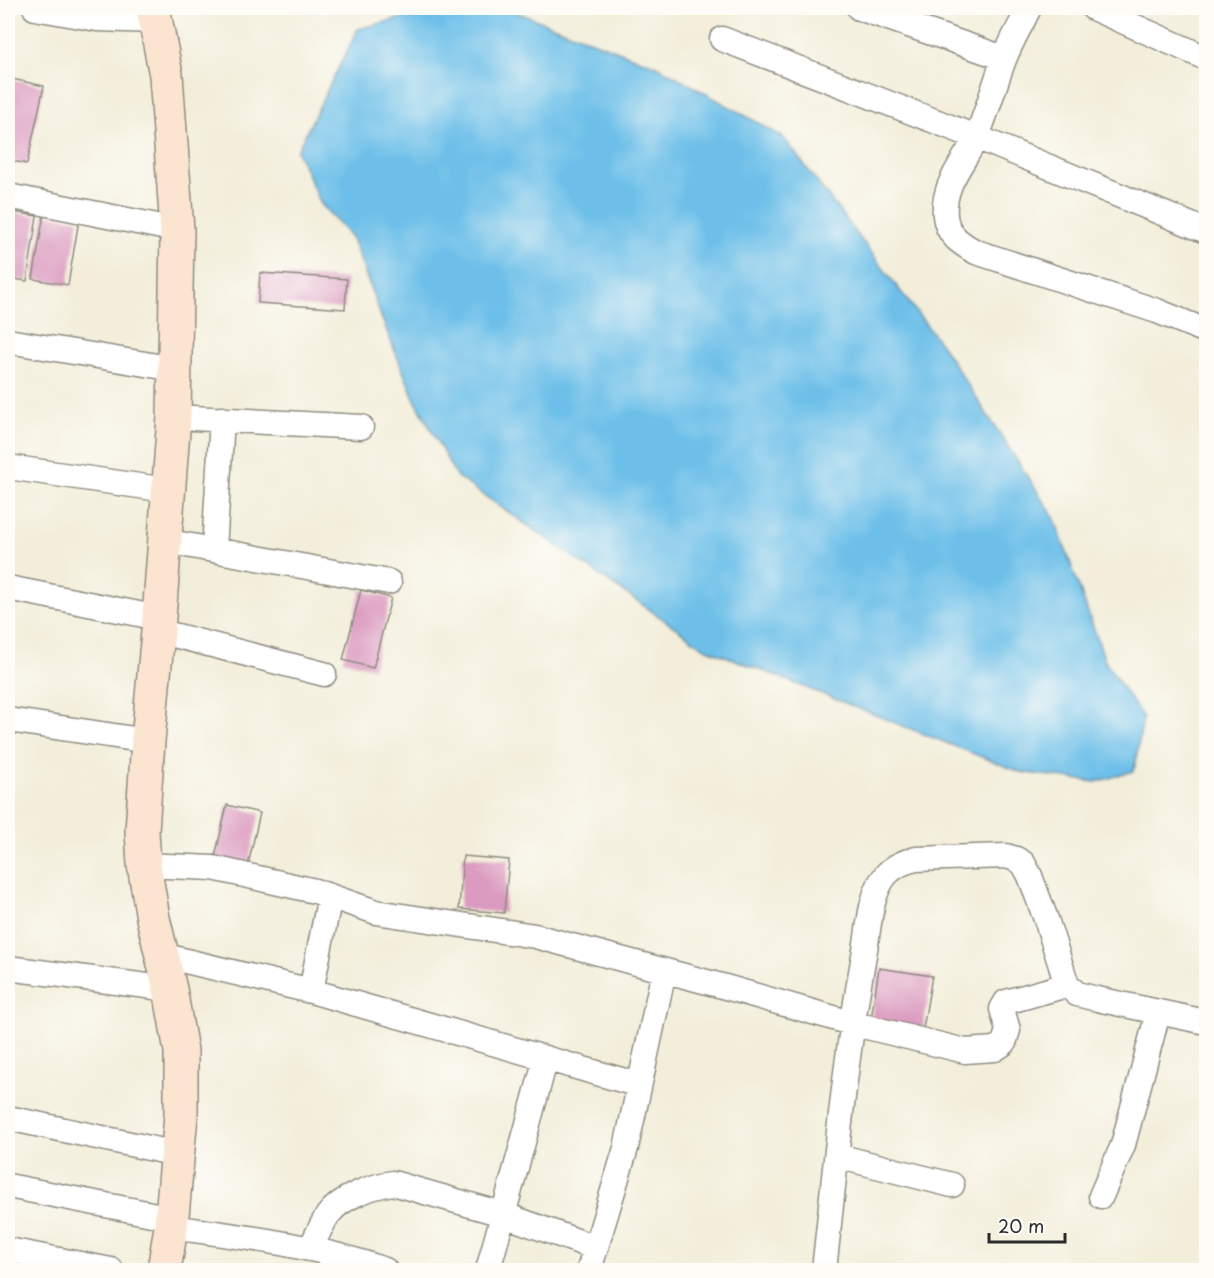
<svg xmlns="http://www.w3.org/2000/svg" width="1214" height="1278" viewBox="0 0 1214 1278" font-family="'Playpen Sans',sans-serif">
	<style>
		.water { fill: #6dbfe9; stroke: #4c758a; stroke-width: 1.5 }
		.building { fill: #db9abf }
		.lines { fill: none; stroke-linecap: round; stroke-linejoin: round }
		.minor-casing { stroke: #8f8c82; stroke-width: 27 }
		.secondary-casing { stroke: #8f8c82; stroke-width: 36 }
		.minor { stroke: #fff; stroke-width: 24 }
		.secondary { stroke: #fce5d0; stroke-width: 33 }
	</style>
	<rect width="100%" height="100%" fill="#fdfcf7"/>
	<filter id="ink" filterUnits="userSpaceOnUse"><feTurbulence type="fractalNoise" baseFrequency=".0167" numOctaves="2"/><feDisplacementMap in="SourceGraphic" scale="12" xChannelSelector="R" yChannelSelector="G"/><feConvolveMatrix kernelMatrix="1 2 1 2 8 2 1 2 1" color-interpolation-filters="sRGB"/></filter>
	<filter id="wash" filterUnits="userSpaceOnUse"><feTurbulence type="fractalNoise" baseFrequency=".008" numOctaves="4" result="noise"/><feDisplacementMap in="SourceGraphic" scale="24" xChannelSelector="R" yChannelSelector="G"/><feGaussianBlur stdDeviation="1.35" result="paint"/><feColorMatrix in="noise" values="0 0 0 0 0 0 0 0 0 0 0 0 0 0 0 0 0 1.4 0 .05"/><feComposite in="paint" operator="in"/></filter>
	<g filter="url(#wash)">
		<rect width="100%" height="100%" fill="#f3eeda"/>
		<!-- water -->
		<path class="water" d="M442,8H506L657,66L783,137L943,347L1054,517L1106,663L1143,718L1134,771L1096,782L1020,772L705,648L456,476L414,398L382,319L352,238L321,204L297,151L358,29Z"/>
		<g id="blocks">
			<!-- building -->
			<path class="building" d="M8,78L44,86L27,164L8,160Z
				M8,211L37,216L27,281L8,278Z
				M44,214L79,220L68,285L33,279Z
				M260,273L347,279L345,309L258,303Z
				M361,590L391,598L373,668L343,660Z
				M227,805L260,813L248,865L215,857Z
				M463,856L509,860L504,913L459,909Z
				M879,968L932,976L923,1029L871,1020Z"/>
		</g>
	</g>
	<g filter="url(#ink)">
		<use href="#blocks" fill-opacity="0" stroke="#8f8c82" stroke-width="1.5"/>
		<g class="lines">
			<defs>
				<path id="minor" d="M35,8L97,19L155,21
					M859,8L1004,58
					M1029,8C1021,25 1010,43 1003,62C994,86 987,112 977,136C964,163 942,184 945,216C947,235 961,244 976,252L1157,311L1206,331
					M1093,8L1206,58
					M722,39L976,137L1206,231
					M8,196L177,230
					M8,341L175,369
					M174,417L361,427
					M8,467L167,490
					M164,541L389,582
					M214,550L222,419
					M8,588L159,618
					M158,631L324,674
					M8,720L148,741
					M144,865L213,868L315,891L376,912L535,936L722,986L851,1023L965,1051L995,1049L1004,1043L1008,1030L1002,1009L1006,1002L1067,985
					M161,955L311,991L639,1085
					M8,968L170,989
					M311,991L330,896
					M8,1118L177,1154
					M837,1156L952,1185
					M8,1186L172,1218
					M1101,1196L1123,1145L1158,1013
					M171,1227C243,1237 316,1245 385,1270
					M310,1249C316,1238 321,1225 328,1215C341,1197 372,1186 393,1183L502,1214L596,1248
					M8,1250L111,1270
					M488,1270L546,1058
					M589,1270L626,1148L664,971
					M824,1270C836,1163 845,1056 865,950C869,928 870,895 885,876C892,867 905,861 916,859L1006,856L1016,859L1023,863L1030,876L1047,922L1067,985L1077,994L1097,999L1206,1022"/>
				<path id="secondary" d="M153,8L166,75L177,230L174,417L158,631L148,741L142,831L144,865L153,918L170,989L181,1051V1115L171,1227L164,1270"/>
			</defs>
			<!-- minor casing -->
			<use href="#minor" class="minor-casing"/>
			<!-- secondary casing -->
			<use href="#secondary" class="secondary-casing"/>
			<!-- minor -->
			<use href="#minor" class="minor"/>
			<!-- secondary -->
			<use href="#secondary" class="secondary"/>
		</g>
	</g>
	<!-- margin -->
	<rect width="1214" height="1278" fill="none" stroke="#fdfcf7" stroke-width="30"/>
	<!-- scale -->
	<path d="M989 1233v9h76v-9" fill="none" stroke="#2b2b2b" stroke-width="3"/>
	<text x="998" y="1233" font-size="18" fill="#2b2b2b" stroke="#fdfcf7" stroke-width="4.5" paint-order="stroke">20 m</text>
</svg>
